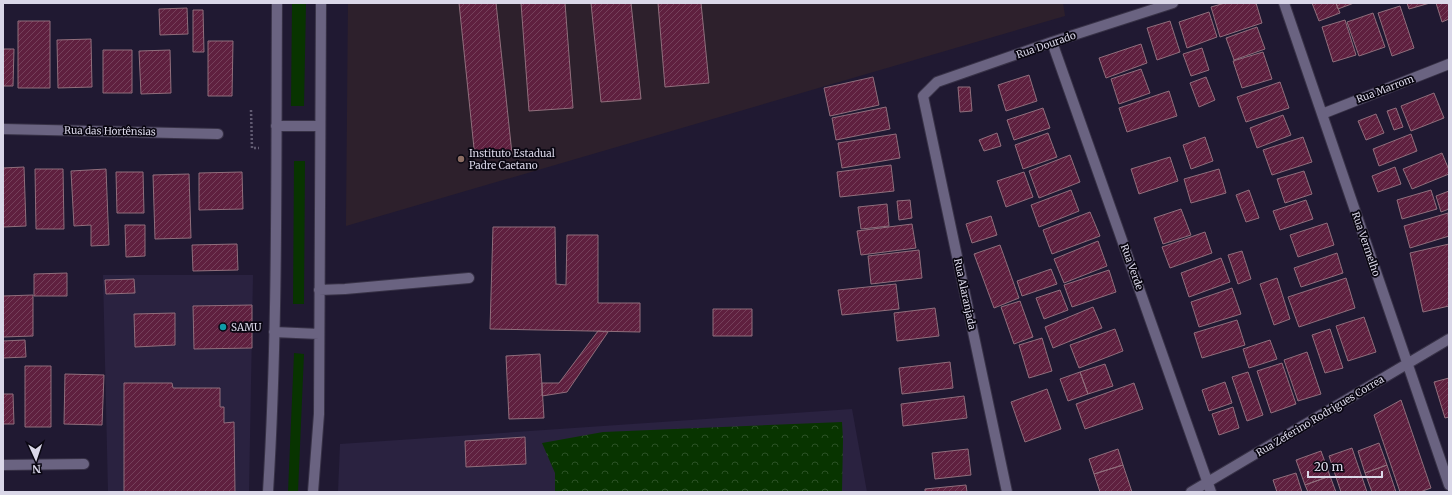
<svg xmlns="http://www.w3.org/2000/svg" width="1452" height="495" viewBox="0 0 1452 495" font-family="Merriweather,serif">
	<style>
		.built { fill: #2a2240 }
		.education { fill: #2d202c }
		.grass { fill: #083400 }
		.forest { fill: url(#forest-crowns) }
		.building { fill: url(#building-hatch); stroke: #906e7c }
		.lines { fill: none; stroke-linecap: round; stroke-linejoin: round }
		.minor-casing { stroke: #383247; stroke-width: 12 }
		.path { stroke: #605a71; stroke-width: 2.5; stroke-dasharray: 2 2; stroke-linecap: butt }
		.minor { stroke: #6a6381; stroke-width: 10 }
		.education-dot { fill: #8d6e63; stroke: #090611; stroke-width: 1.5 }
		.culture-dot { fill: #0f9aa8; stroke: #090611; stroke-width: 1.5 }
		.labels { text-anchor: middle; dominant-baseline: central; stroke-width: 3.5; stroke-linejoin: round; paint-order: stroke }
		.street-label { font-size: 10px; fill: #dad7e8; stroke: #090611 }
		.poi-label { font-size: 10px; fill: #dad7e8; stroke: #090611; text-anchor: start }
	</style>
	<defs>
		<pattern id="forest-crowns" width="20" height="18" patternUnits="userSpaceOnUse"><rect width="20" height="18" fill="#083400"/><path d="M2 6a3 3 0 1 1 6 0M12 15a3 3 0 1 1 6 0" fill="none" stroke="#2b5125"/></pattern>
		<pattern id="building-hatch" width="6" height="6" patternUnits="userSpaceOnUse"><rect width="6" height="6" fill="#5f203f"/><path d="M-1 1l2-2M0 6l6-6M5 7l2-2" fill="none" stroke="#75405b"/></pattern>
	</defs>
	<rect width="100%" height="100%" fill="#201932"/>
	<!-- built -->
	<path class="built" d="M103,275H253L249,492H108Z
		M852,409L867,492H338L340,444Z"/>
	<!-- education -->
	<path class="education" d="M348,3H1063L1065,16L346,226Z"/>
	<!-- grass -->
	<path class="grass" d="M292,3H306L304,106H291Z
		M294,161H305L304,304H293Z
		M294,353L304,354L298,492H288Z"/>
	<!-- forest -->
	<path class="forest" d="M842,422L843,439L842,492H555V473L542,443L603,432Z"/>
	<!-- building -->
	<path class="building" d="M459,3H496L512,154L475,158Z
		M521,3H565L573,108L529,111Z
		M591,3H631L641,99L601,102Z
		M658,3H701L709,83L665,87Z
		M1225,3H1256L1262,23L1220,37L1211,7Z
		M1312,3H1336L1340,13L1319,21Z
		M1336,3H1354L1338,9Z
		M1407,3H1430L1409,9Z
		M1436,3H1449V19L1442,22Z
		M1400,6L1414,48L1392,56L1378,13Z
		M187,8L188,34L160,35L159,9Z
		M193,10H203L204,52H193Z
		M1209,12L1217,37L1187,48L1179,22Z
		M1373,13L1385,47L1359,56L1347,22Z
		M1345,20L1356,55L1333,62L1322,27Z
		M18,21H50V88H18Z
		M1170,21L1180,52L1157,60L1147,28Z
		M1257,27L1265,49L1234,60L1226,38Z
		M91,39L92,87L58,88L57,40Z
		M208,41H233L232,96H208Z
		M1141,44L1147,63L1106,78L1099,58Z
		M1202,48L1209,70L1191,76L1183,54Z
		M3,49H14L13,86H3Z
		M103,50H132V93H103Z
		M170,50L171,93L141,94L139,51Z
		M1263,52L1272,79L1242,88L1233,61Z
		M1141,69L1150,93L1119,104L1111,79Z
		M1029,75L1037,101L1006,111L998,85Z
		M873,77L879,105L830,116L824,88Z
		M1206,77L1215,100L1199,107L1190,83Z
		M1280,82L1289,108L1246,122L1237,97Z
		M958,87H970L972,111L960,112Z
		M1169,91L1177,116L1127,132L1119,108Z
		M1434,93L1444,118L1411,131L1401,106Z
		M886,107L890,129L836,140L832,118Z
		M1043,108L1050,128L1014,140L1007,120Z
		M1396,108L1403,127L1394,130L1387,111Z
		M1376,114L1384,133L1366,140L1358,121Z
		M1283,115L1291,135L1257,148L1250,128Z
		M997,133L1001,146L984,151L979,140Z
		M1048,133L1057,157L1023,169L1015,145Z
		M896,134L900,158L842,168L838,143Z
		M1411,134L1417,151L1379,166L1373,149Z
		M1205,137L1213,161L1191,169L1183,145Z
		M1303,137L1312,162L1272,175L1263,150Z
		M1442,153L1449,170V174L1412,189L1403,169Z
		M1070,155L1080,182L1039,198L1029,171Z
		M1170,157L1178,181L1139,194L1131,169Z
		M891,165L894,191L840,197L837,172Z
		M24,167L26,226L3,227V168Z
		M1395,167L1401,184L1378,192L1372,176Z
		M35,169H63L64,229H36Z
		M106,169L109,245L91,246V225L74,226L71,171Z
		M1219,169L1226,193L1191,203L1184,179Z
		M1304,171L1312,194L1285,203L1277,179Z
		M116,172H143L144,213H117Z
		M242,172L243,209L199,210V173Z
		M1024,172L1033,197L1006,207L997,181Z
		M189,174L191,238L155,239L153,175Z
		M1071,190L1079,211L1039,227L1031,205Z
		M1249,190L1259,218L1246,222L1236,195Z
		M1431,190L1437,209L1402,219L1397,200Z
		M1449,191V209L1441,212L1436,196Z
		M910,200L912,218L899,220L897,201Z
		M1306,200L1313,219L1280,230L1273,211Z
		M887,204L889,226L861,229L858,207Z
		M1181,209L1191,235L1163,244L1154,218Z
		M1090,212L1100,236L1052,254L1043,230Z
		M1448,213L1449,236L1410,248L1404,226Z
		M991,216L997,235L972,243L966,224Z
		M1327,223L1334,245L1298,257L1290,235Z
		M912,224L916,248L861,255L857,231Z
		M125,225H145V256L126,257Z
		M493,227H555L556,284L566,285L567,235H598V303H640V332L490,329Z
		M1205,232L1212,253L1170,268L1162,247Z
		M1098,241L1107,266L1064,283L1054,259Z
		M237,244L238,270L193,271L192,245Z
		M1449,244V306L1423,312L1410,253Z
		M1000,245L1019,298L994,308L974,254Z
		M919,250L922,278L871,284L868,256Z
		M1242,251L1251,279L1238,284L1228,255Z
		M1337,253L1343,273L1301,287L1294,268Z
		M1221,258L1230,282L1189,297L1181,273Z
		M1051,269L1057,284L1022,296L1017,281Z
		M1109,270L1116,292L1072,307L1064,285Z
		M67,273V296H34V274Z
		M1277,278L1290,319L1274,325L1260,284Z
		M1346,278L1355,308L1299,327L1288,297Z
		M134,279L135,293L106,294L105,280Z
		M896,284L899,309L842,315L838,290Z
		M1232,288L1241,314L1199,327L1191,302Z
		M1060,290L1068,310L1044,319L1036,298Z
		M33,295V336L3,337V296Z
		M1020,301L1033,337L1014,344L1001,307Z
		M252,305V348L194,349L193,306Z
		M1093,307L1102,328L1053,348L1045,327Z
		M935,308L939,336L897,341L894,313Z
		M713,309H752V336H713Z
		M175,313V345L135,347L134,314Z
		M1364,317L1376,352L1348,361L1336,326Z
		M1237,320L1245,345L1202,358L1194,333Z
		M1115,329L1123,351L1079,368L1070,345Z
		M1330,329L1343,368L1325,373L1312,335Z
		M598,331L608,332L567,392L542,396V383H559Z
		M1042,338L1052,371L1029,378L1019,345Z
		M25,340L26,357L3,358V341Z
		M1270,340L1277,359L1249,368L1243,349Z
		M1307,352L1321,394L1298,401L1284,360Z
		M540,354L544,418L509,419L506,356Z
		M950,362L953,388L902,394L899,368Z
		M1282,363L1296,404L1271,413L1257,371Z
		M1105,364L1113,386L1088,394L1080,372Z
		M25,366H51V427H25Z
		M1080,372L1088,394L1068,401L1060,379Z
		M1248,372L1263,415L1247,421L1232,377Z
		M65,374L104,375L102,425L64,424Z
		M1449,378V417L1445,418L1434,382Z
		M1225,382L1232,403L1209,411L1202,390Z
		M124,383H172L173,388H220V407H224V423L234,422L235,492H124Z
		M1134,383L1143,409L1085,429L1076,404Z
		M1047,389L1061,429L1025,442L1011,402Z
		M3,394H13L14,424H3Z
		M964,396L967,418L903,426L901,404Z
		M1401,400L1431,488L1420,492H1400L1374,415Z
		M1233,407L1239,428L1219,435L1212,414Z
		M525,437L526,464L466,467L465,441Z
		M1379,443L1387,465L1365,473L1358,451Z
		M1352,448L1367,492H1341L1329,456Z
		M968,449L971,475L935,479L932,453Z
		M1118,449L1123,465L1094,474L1089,459Z
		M1321,451L1330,476L1305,485L1296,460Z
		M1123,465L1132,492H1100L1094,474Z
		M1387,465L1396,492H1372L1365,473Z
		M1296,473L1302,492H1277L1273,480Z
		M1330,476L1336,492H1308L1305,485Z
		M966,485L967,492H925V489Z"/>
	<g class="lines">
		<defs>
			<path id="minor" d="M1284,3L1449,485
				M1052,42L1211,492
				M1322,114L1449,64
				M276,126H320
				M3,129L218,134
				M319,290L345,289L469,278
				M274,332L319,334
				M3,465L84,464
				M268,492C278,329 276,166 277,3
				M313,492L319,414L321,3
				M1007,492L923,96L937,82L1052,42L1173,3
				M1191,492L1449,339"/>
		</defs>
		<!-- minor casing -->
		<use href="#minor" class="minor-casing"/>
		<!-- path -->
		<path class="path" d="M251,110L252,148H259"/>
		<!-- minor -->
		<use href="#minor" class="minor"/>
	</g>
	<!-- markers -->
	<circle class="education-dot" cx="461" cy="159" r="4"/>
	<circle class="culture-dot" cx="223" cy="327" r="4"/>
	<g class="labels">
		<!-- street labels -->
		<g class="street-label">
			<text transform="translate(1046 45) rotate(-19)">Rua Dourado</text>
			<text transform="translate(1385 89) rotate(-21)">Rua Marrom</text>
			<text transform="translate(110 131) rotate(1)">Rua das Hortênsias</text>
			<text transform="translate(1366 244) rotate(71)">Rua Vermelho</text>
			<text transform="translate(1132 267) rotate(70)">Rua Verde</text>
			<text transform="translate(965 294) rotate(78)">Rua Alaranjada</text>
			<text transform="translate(1320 416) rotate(-31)">Rua Zeferino Rodrigues Correa</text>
		</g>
		<!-- poi labels -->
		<g class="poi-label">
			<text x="469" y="153">Instituto Estadual<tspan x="469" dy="12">Padre Caetano</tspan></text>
			<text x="231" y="327">SAMU</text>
		</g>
	</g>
	<!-- border -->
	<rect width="1452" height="495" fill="none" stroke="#dad7e8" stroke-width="8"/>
	<!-- north arrow -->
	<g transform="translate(36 459) rotate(177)" stroke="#090611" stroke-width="3" paint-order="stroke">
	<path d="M0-3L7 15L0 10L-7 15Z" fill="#dad7e8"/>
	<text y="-6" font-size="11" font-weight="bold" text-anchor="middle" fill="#dad7e8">N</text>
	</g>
	<!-- scale -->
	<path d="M1308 471v6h74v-6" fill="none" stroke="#dad7e8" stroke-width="2"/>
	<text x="1314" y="471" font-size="12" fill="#dad7e8" stroke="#090611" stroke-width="3" paint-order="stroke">20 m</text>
</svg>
